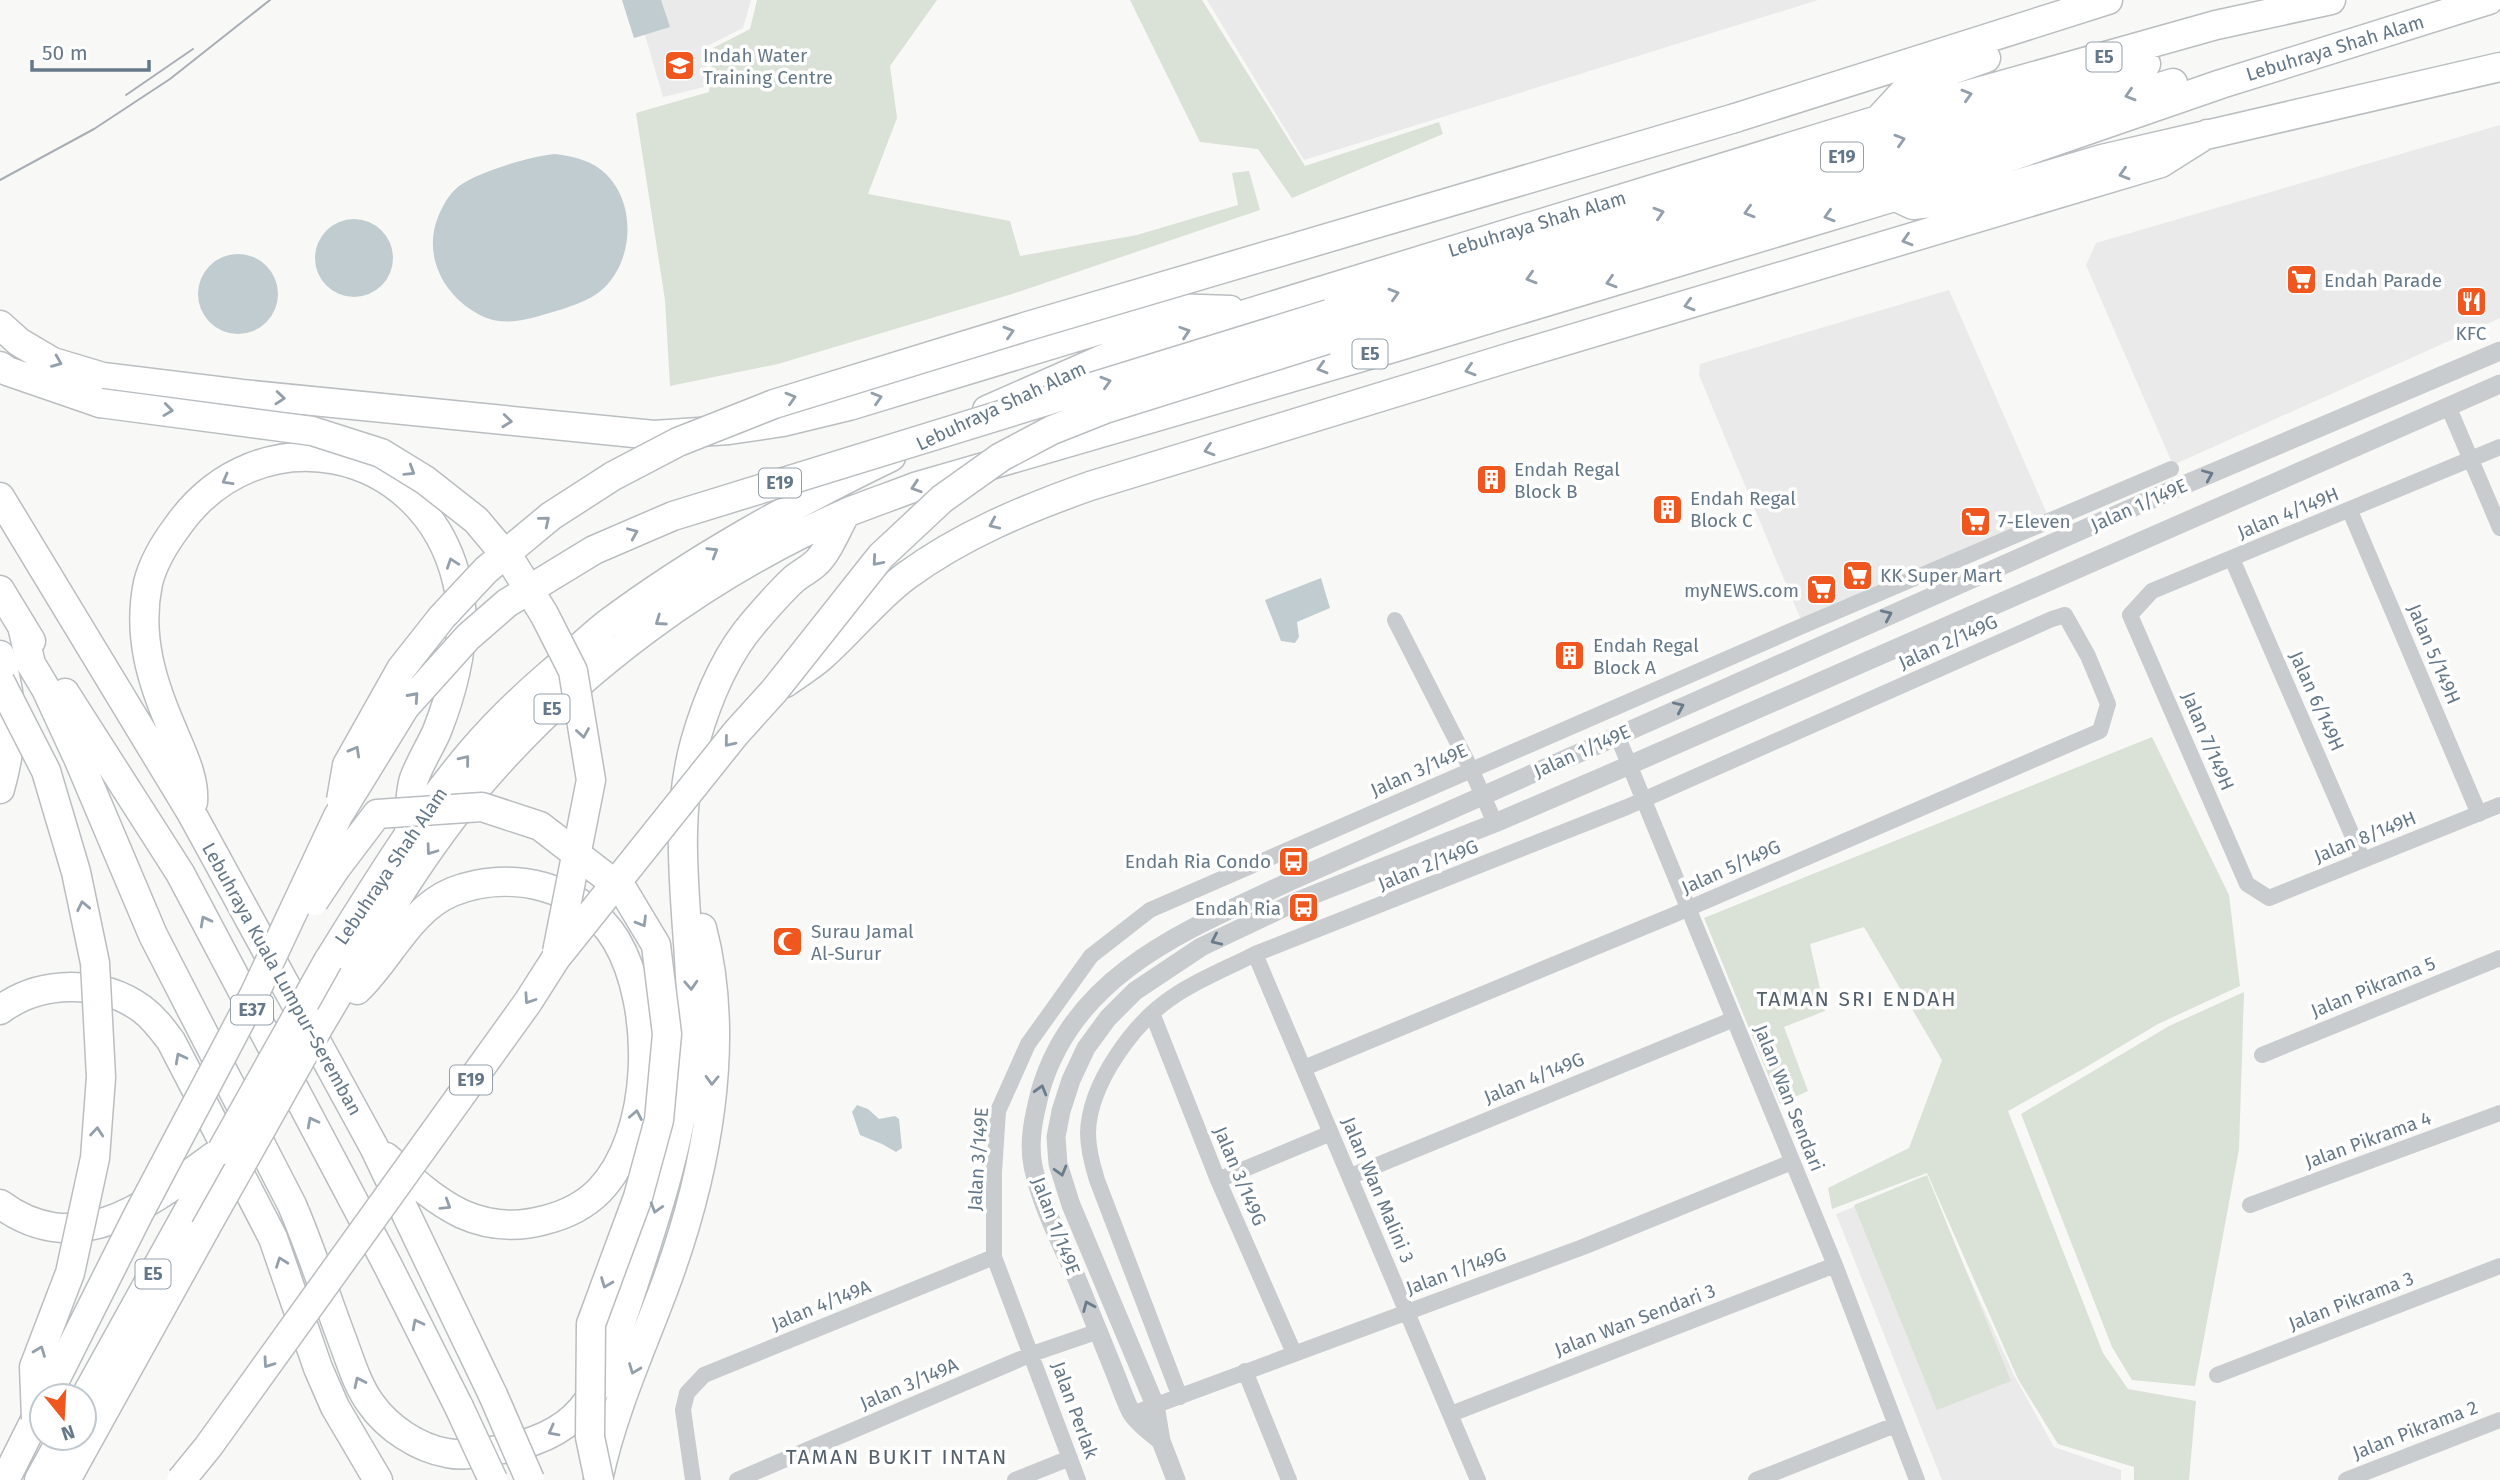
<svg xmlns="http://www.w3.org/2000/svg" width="2500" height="1480" viewBox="0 0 2500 1480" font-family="'Fira Sans',sans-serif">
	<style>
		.built { fill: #e9eae9 }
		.green { fill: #dae1d6 }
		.water { fill: #c1ccd1 }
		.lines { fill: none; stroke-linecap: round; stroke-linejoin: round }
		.motorway-casing { stroke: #babec1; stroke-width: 31 }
		.minor { stroke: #c8cccf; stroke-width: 16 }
		.tertiary { stroke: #c8cccf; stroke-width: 19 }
		.motorway { stroke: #fff; stroke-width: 28 }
		.tram { stroke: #a8aeb4; stroke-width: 2 }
		.motorway-bridge-casing { stroke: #babec1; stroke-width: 31; stroke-linecap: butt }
		.motorway-bridge { stroke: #fff; stroke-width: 28 }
		.oneway { stroke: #93a0ac }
		.oneway2 { stroke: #6a7c8c }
		.labels { text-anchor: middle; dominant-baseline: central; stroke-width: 7; stroke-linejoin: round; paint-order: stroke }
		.shield { fill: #fff; stroke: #93a0ac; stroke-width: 2 }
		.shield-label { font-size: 18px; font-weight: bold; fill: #657889 }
		.street-label { font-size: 19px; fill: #657889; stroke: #fff }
		.poi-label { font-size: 19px; fill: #657889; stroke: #fff; text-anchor: start }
		.neighbourhood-label { font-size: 21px; letter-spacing: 2px; fill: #54616d; stroke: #fff }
	</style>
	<rect width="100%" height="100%" fill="#f8f9f6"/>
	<!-- built -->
	<path class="built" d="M622,0H751L743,28L709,45L704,87L663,97L645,35L634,38Z
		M1207,0H1818L1304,160Z
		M2500,125V318L2173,465L2086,265L2096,243Z
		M1949,290L2048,516L1801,620L1699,375L1700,364Z
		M1924,1179L2015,1377L2054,1447L2121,1470V1480H1942L1836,1214Z"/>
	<!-- green -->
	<path class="green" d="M757,0H937L890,66L897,118L868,194L1010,221L1020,256L1137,235L1238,205L1232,173L1249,171L1260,210L1012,294L778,364L670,386L665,300L636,113L709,92L713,48L750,29Z
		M1130,0H1202L1305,166L1439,122L1443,134L1292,198L1258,149L1200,142Z
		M2152,737L2229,895L2240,986L2158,1024L2083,1069L2008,1111L2103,1353L2128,1389L2196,1401L2189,1480H2134V1467L2058,1444L2018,1379L1927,1173L1832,1209L1828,1188L1909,1148L1942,1060L1864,927L1810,944L1825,1011L1784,1027L1808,1091L1780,1104L1704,918Z
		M2244,992L2239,1149L2195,1386L2132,1380L2112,1347L2021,1114L2169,1026Z
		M1927,1175L2011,1381L1937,1410L1854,1205Z"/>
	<!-- water -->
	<path class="water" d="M622,0H661L670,27L634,38Z
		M555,154C570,156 587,159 600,169C636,196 636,257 604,288C589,302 566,308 546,314C526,320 504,326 484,317C445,299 422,257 438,217C443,205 449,194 459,186C478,172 531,156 555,154Z
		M315 258a39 39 0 1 1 78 0a39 39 0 1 1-78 0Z
		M198 294a40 40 0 1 1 80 0a40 40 0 1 1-80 0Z
		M1321,578L1330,608L1297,622L1299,637L1295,643L1281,641L1265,600Z
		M857,1105L868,1109L879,1119L895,1116L899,1119L902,1148L896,1152L882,1144L860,1135L852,1112Z"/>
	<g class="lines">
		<defs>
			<path id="motorway" d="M1735,118L2108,0
				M1880,118L1904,92L1946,72L1986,58
				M1900,199L1913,205L1967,199L2102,159L2500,67
				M1329,314L2146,64
				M0,325L19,342L53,362L103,377L242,394L654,435L729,430L783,422L849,406L1172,308L1230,310
				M1326,340L2173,83
				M0,366L7,371L100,403
				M987,410L1112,355L1878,120L2216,25L2331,0
				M0,497L192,814L374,1147L493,1395
				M0,590L31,641
				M22,626L31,664L46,689L78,758L153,935L292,1205C311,1249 325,1294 342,1339C350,1360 357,1385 371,1404C388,1428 418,1448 447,1453C465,1457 485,1452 503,1449C536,1443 569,1429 588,1401C605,1377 613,1344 623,1316C652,1229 686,1131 691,1039C695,940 668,840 695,742C707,700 726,654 755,621C767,607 780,592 794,579C801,573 810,569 817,562C829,550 837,528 846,513
				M0,655C14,705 14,739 0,789
				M785,683C797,675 809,667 820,658C850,632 874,600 906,576C962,535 1025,509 1090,486L1511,357L2161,163L2207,134
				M65,693L180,873L387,1264L459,1407
				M193,802C195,778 182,753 173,731C152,683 137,636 148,583C153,563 165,543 177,527C257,412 424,444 457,581C469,629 455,685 437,731C430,747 420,762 414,779C409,794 410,815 409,831
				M328,961C373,889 417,816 472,751C496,723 523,697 551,673C570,657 588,639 607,624C695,558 792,505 891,457
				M357,990C389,960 409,910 452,892C510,869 582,885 616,940C655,1006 654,1134 599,1191C584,1206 565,1215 545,1220C516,1228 489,1226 462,1214C433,1200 410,1178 386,1157
				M0,1010C40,980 101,979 142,1009C154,1018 162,1029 171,1041L273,1238L318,1368L335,1407L378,1480
				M321,1023C369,943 419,855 479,785C577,670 707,574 846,513C868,504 892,496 915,487L1396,347L1894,197L2221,84L2489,0
				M0,1204C78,1262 150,1203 214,1156
				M84,1399L222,1150
				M5,1480L42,1406
				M39,1480L62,1438
				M66,1480L205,1229
				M598,1480C612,1412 642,1348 666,1283C706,1174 732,1043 702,928"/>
		</defs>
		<!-- motorway casing -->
		<use href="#motorway" class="motorway-casing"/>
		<!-- minor -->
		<path class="minor" d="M2448,406L2500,528
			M2500,447L2152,591L2130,615L2247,884L2269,898L2500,805
			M2350,511L2479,814
			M2232,559L2363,860
			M1395,620L1471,769L1495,823
			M1617,735L1835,1265L1917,1480
			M1255,954L1478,1480
			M1152,1013L1218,1180L1294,1353
			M2262,1055L2500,958
			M1351,1176L1734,1019
			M1218,1180L1331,1133
			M2250,1205L2500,1113
			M1245,1371L1289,1480
			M2217,1375L2500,1266
			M1180,1397L1097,1180C1092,1164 1088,1149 1088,1133C1089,1084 1134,1022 1174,996C1199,979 1228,968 1255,954L1627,807L2052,619L2065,615L2088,656L2108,704L2100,731L1671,916L1304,1068
			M1132,1414L1583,1247L1792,1162
			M1451,1414L1835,1265
			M693,1480L683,1410L687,1393L704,1375L994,1257
			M737,1480L1032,1354L1099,1331
			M1015,1480L1070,1458
			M1078,1480L994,1257V1172L998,1111L1028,1044L1091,956L1150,910L1800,627L2171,469
			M1756,1480L1895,1425
			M2346,1480L2500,1420"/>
		<!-- tertiary -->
		<path class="tertiary" d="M1161,1441C1152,1433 1137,1423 1131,1412C1124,1398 1119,1382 1113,1368C1101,1338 1089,1309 1077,1279C1061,1243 1041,1205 1033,1166C1028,1141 1034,1116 1040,1092C1074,971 1192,928 1295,879L2179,487L2500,351
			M1176,1480L1161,1441L1155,1405L1071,1205L1058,1164L1056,1137L1061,1111L1071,1080L1086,1048L1108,1018L1135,991L1201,947L1300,900L1495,823L1609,774L2500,384"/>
		<!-- motorway -->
		<use href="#motorway" class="motorway"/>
		<!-- tram -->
		<path class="tram" d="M126,95L193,49
			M0,180L94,129L170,79L270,0"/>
		<defs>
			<path id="motorway-bridge" d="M100,403L312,431L381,453L425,480L476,520L513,564L544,614L573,671L591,780L557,952
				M0,681L46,771L76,872L95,963L101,1077L95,1158L70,1273L34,1367L36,1419
				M341,800L347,765L401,669L442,617L486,570L551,516L613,476L678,442L774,404L1028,326L1735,118
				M314,901L336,868L377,814L482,807L540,826L623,890L656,945L667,1034L659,1120L638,1197L591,1324L590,1437L599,1480
				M222,1150L328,961
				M205,1229L321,1023
				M493,1395L530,1480
				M47,1396L138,1215L254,995L338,816L405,707L468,637L507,603L594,550L673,516L1329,314
				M459,1407L493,1480
				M181,1480L208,1447L528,1002L556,958L736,733L774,691L881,556L942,499L1001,457L1052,430L1105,409L1326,340"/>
		</defs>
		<!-- motorway-bridge casing -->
		<use href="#motorway-bridge" class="motorway-bridge-casing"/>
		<!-- motorway-bridge -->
		<use href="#motorway-bridge" class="motorway-bridge"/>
	</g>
	<!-- one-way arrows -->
	<defs><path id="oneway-chevron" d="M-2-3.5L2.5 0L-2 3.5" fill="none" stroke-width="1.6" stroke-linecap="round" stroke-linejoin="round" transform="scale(1.75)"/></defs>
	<g class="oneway">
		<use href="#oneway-chevron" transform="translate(1967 95) rotate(-16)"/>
		<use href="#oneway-chevron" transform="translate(2130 95) rotate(163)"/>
		<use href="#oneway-chevron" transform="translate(1900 140) rotate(-17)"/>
		<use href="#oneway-chevron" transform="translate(2124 174) rotate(163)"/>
		<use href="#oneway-chevron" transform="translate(1749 212) rotate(163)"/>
		<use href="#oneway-chevron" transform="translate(1659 213) rotate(-17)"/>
		<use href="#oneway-chevron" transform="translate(1829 216) rotate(163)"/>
		<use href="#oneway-chevron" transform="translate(1907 240) rotate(163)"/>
		<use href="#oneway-chevron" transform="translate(1531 278) rotate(163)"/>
		<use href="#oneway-chevron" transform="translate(1611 282) rotate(163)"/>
		<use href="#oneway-chevron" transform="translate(1394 294) rotate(-17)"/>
		<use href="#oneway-chevron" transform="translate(1689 305) rotate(164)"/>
		<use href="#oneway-chevron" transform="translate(1009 332) rotate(-17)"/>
		<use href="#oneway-chevron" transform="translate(1185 332) rotate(-18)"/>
		<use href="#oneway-chevron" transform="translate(57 362) rotate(22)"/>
		<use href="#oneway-chevron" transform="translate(1322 368) rotate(164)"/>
		<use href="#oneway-chevron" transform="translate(1470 370) rotate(163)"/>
		<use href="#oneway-chevron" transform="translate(1106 382) rotate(-17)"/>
		<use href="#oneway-chevron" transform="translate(280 398) rotate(5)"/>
		<use href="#oneway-chevron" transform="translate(791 398) rotate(-17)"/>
		<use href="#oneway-chevron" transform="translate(877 398) rotate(-17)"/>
		<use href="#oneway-chevron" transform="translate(168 410) rotate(7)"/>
		<use href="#oneway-chevron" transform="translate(507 421) rotate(6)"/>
		<use href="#oneway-chevron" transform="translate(1209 450) rotate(163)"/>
		<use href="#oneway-chevron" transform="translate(410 471) rotate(32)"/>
		<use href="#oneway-chevron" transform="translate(227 480) rotate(151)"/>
		<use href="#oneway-chevron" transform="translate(916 487) rotate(162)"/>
		<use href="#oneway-chevron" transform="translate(545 521) rotate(-39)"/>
		<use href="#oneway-chevron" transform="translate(994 524) rotate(156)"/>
		<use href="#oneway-chevron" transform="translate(633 533) rotate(-23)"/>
		<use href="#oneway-chevron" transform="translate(713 552) rotate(-31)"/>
		<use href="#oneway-chevron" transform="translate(877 561) rotate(131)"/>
		<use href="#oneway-chevron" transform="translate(452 563) rotate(-109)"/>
		<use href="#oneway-chevron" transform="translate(660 621) rotate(145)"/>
		<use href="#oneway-chevron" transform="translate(414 697) rotate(-48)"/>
		<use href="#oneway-chevron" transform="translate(583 733) rotate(81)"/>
		<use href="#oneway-chevron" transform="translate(729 742) rotate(129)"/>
		<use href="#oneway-chevron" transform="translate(355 751) rotate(-61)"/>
		<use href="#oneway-chevron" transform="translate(465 760) rotate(-51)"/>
		<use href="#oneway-chevron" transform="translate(431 850) rotate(126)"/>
		<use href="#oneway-chevron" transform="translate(83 906) rotate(-102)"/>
		<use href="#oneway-chevron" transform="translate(205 921) rotate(-118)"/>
		<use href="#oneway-chevron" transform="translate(642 922) rotate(59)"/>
		<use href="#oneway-chevron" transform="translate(691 985) rotate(87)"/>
		<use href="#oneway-chevron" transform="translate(529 999) rotate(124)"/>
		<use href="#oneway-chevron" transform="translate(180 1058) rotate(-118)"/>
		<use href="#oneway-chevron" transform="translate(712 1080) rotate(92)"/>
		<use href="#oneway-chevron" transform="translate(636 1115) rotate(-79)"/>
		<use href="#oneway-chevron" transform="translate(312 1122) rotate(-118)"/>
		<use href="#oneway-chevron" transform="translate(97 1132) rotate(-85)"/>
		<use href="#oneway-chevron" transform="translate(446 1205) rotate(32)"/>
		<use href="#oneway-chevron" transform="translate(656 1208) rotate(107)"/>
		<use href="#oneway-chevron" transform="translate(281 1262) rotate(-110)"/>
		<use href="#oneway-chevron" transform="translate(606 1283) rotate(111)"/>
		<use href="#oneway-chevron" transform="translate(417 1324) rotate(-117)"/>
		<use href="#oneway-chevron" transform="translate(40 1351) rotate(-69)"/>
		<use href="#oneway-chevron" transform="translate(268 1363) rotate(125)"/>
		<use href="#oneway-chevron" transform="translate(634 1369) rotate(111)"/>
		<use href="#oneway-chevron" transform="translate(359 1382) rotate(-116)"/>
		<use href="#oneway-chevron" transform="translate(553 1431) rotate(152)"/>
	</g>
	<g class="oneway2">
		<use href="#oneway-chevron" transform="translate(2208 475) rotate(-23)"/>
		<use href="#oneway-chevron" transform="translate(1887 615) rotate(-24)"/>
		<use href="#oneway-chevron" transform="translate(1679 707) rotate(-24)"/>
		<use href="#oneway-chevron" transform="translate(1216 940) rotate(155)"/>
		<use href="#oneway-chevron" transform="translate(1041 1090) rotate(-74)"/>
		<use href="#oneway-chevron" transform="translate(1061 1171) rotate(74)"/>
		<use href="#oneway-chevron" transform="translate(1088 1306) rotate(-113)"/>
	</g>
	<!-- icons -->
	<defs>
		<symbol id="university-square" viewBox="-11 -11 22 22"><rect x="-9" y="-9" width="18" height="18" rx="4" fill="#ef571f" stroke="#fff"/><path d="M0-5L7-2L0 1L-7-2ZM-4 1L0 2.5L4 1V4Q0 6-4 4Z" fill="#fff"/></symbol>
		<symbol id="supermarket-square" viewBox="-11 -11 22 22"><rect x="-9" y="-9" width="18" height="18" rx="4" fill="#ef571f" stroke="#fff"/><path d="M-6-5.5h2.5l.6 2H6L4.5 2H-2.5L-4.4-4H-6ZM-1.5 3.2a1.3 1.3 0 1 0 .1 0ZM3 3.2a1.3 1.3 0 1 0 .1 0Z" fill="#fff"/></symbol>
		<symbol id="restaurant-square" viewBox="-11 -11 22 22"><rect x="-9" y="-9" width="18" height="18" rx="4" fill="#ef571f" stroke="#fff"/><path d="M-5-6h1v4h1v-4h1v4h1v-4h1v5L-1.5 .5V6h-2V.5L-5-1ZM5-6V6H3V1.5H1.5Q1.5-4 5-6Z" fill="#fff"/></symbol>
		<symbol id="building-square" viewBox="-11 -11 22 22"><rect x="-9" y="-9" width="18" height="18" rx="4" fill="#ef571f" stroke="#fff"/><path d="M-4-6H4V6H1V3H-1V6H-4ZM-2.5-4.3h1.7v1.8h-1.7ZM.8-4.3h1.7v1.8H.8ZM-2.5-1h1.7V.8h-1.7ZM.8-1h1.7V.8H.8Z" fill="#fff"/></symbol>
		<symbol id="bus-square" viewBox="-11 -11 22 22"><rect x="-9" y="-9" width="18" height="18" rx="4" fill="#ef571f" stroke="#fff"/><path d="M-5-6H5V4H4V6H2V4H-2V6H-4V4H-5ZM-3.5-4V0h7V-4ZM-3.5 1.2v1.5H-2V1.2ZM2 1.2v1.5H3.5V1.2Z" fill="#fff"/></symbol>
		<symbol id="mosque-square" viewBox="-11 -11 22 22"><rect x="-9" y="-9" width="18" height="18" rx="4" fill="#ef571f" stroke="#fff"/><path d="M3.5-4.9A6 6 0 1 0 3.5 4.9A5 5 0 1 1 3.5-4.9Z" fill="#fff"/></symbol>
	</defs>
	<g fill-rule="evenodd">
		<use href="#university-square" x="662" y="48" width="35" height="35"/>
		<use href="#supermarket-square" x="2284" y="262" width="35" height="35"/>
		<use href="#restaurant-square" x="2454" y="284" width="35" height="35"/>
		<use href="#building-square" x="1474" y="462" width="35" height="35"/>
		<use href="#building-square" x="1650" y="492" width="35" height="35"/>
		<use href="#supermarket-square" x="1958" y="504" width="35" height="35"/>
		<use href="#supermarket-square" x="1840" y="558" width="35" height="35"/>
		<use href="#supermarket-square" x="1804" y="572" width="35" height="35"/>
		<use href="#building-square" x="1552" y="638" width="35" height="35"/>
		<use href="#bus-square" x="1276" y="844" width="35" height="35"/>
		<use href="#bus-square" x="1286" y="890" width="35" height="35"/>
		<use href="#mosque-square" x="770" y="924" width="35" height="35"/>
	</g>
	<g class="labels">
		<!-- shield labels -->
		<g class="shield">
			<rect x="2086.5" y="42.5" width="35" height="29" rx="5"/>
			<rect x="1821" y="142.5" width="42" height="29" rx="5"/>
			<rect x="1352.5" y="339.5" width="35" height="29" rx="5"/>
			<rect x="759" y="468.5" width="42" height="29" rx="5"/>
			<rect x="534.5" y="694.5" width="35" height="29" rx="5"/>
			<rect x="231" y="995.5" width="42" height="29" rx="5"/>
			<rect x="450" y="1065.5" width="42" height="29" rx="5"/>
			<rect x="135.5" y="1259.5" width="35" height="29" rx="5"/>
		</g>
		<g class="shield-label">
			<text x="2104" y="57">E5</text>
			<text x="1842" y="157">E19</text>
			<text x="1370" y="354">E5</text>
			<text x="780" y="483">E19</text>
			<text x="552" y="709">E5</text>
			<text x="252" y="1010">E37</text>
			<text x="471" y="1080">E19</text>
			<text x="153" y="1274">E5</text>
		</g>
		<!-- street labels -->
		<g class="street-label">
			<text transform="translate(2335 48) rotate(-17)">Lebuhraya Shah Alam</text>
			<text transform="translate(1537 224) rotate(-17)">Lebuhraya Shah Alam</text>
			<text transform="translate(1001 406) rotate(-25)">Lebuhraya Shah Alam</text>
			<text transform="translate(2139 505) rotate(-24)">Jalan 1/149E</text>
			<text transform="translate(2288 513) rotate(-22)">Jalan 4/149H</text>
			<text transform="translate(1948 642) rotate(-24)">Jalan 2/149G</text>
			<text transform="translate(2434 654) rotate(67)">Jalan 5/149H</text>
			<text transform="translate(2317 701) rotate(66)">Jalan 6/149H</text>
			<text transform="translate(2208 741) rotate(67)">Jalan 7/149H</text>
			<text transform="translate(1582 751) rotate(-24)">Jalan 1/149E</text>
			<text transform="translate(1419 770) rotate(-24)">Jalan 3/149E</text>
			<text transform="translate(2365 837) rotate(-22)">Jalan 8/149H</text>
			<text transform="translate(1428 865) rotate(-22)">Jalan 2/149G</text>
			<text transform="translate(391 866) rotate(-56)">Lebuhraya Shah Alam</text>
			<text transform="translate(1731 867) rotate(-24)">Jalan 5/149G</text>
			<text transform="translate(282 979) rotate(61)">Lebuhraya Kuala Lumpur–Seremban</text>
			<text transform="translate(2373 987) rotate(-22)">Jalan Pikrama 5</text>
			<text transform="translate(1534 1078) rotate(-22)">Jalan 4/149G</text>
			<text transform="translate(1789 1098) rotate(68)">Jalan Wan Sendari</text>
			<text transform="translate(2368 1140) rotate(-20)">Jalan Pikrama 4</text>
			<text transform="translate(978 1159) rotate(-86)">Jalan 3/149E</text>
			<text transform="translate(1240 1176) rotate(67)">Jalan 3/149G</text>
			<text transform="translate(1378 1190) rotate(67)">Jalan Wan Malini 3</text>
			<text transform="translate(1056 1226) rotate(69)">Jalan 1/149E</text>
			<text transform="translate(1456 1271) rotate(-20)">Jalan 1/149G</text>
			<text transform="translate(2351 1301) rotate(-21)">Jalan Pikrama 3</text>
			<text transform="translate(821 1305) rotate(-22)">Jalan 4/149A</text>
			<text transform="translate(1635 1320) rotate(-21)">Jalan Wan Sendari 3</text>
			<text transform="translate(909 1384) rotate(-23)">Jalan 3/149A</text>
			<text transform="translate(1075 1410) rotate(70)">Jalan Perlak</text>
			<text transform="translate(2415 1430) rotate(-21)">Jalan Pikrama 2</text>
		</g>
		<!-- poi labels -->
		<g class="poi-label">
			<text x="703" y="55">Indah Water<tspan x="703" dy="22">Training Centre</tspan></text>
			<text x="2324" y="280">Endah Parade</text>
			<text x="2471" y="333" text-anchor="middle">KFC</text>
			<text x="1514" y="469">Endah Regal<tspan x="1514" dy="22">Block B</tspan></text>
			<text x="1690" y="498">Endah Regal<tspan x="1690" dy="22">Block C</tspan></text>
			<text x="1998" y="521">7-Eleven</text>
			<text x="1880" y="575">KK Super Mart</text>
			<text x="1799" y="590" text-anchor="end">myNEWS.com</text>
			<text x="1593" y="645">Endah Regal<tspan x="1593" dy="22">Block A</tspan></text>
			<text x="1271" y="861" text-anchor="end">Endah Ria Condo</text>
			<text x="1281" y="908" text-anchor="end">Endah Ria</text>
			<text x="811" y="931">Surau Jamal<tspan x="811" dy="22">Al-Surur</tspan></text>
		</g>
		<!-- neighbourhood labels -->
		<g class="neighbourhood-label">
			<text x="1857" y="999">TAMAN SRI ENDAH</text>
			<text x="897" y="1457">TAMAN BUKIT INTAN</text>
		</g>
	</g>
	<!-- north arrow -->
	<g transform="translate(63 1417) rotate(162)"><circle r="33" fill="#ffffff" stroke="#c1c9d0" stroke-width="2"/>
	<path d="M0-5L12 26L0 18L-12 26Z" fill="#ef571f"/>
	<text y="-10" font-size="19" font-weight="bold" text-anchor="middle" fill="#657889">N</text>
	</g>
	<!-- scale -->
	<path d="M32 60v10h117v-10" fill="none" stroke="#657889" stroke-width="3.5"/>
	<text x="42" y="60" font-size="21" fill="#657889" stroke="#ffffff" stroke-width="5" paint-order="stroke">50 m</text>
</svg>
